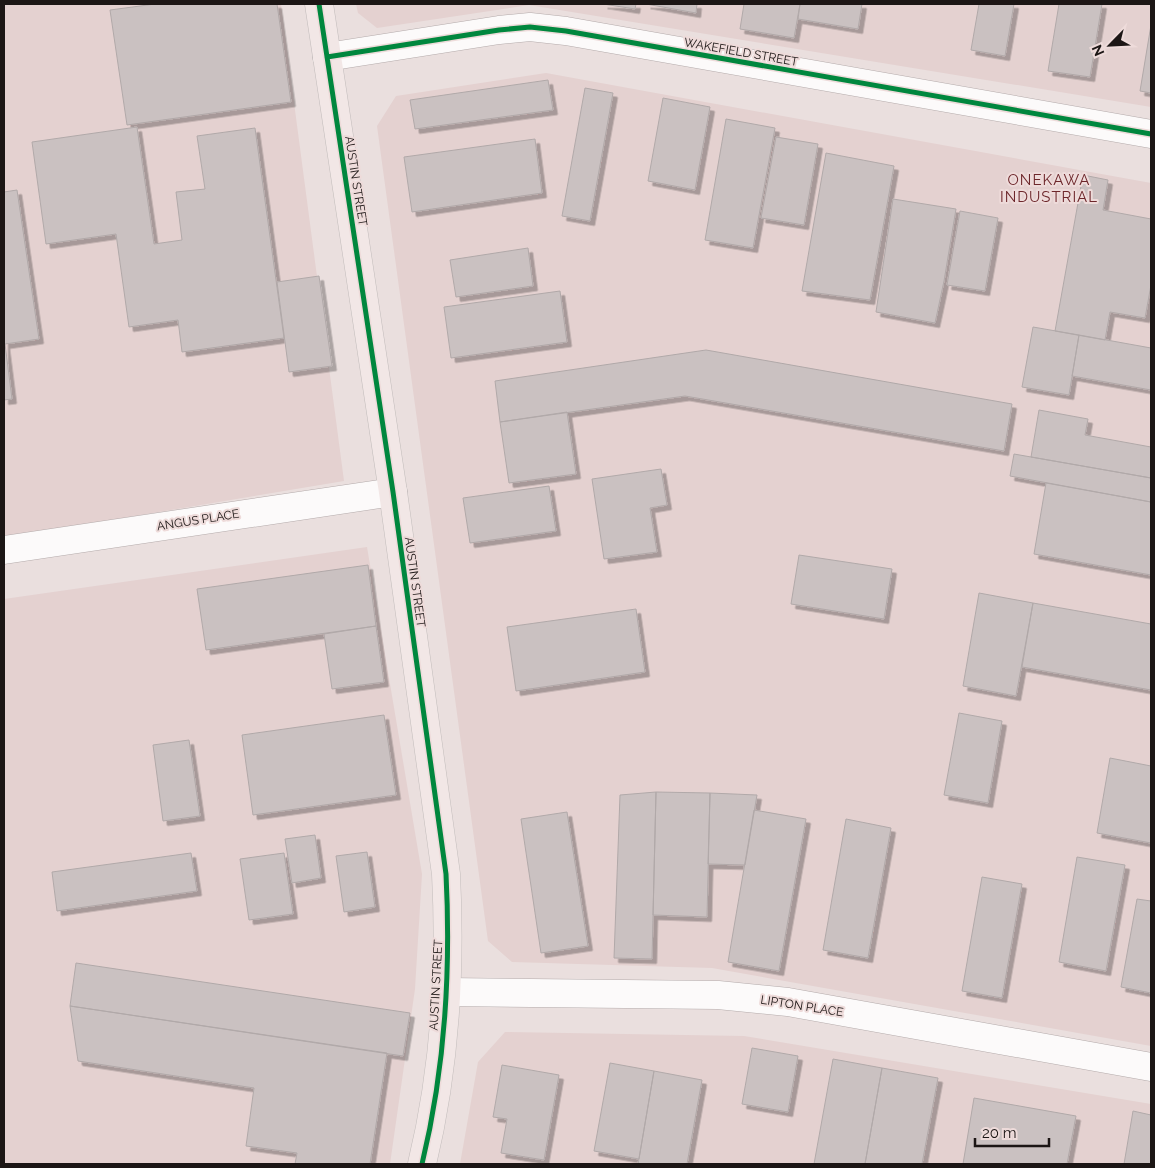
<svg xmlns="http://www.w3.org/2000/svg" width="1155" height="1168" viewBox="0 0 1155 1168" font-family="Raleway,sans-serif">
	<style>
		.built { fill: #e4d1d0 }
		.building { fill: #cac1c1; stroke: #b1a9a9; filter: url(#shadow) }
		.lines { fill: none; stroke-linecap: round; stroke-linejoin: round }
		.minor-casing { stroke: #b4abab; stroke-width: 29 }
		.major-casing { stroke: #c2bcbb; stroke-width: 29 }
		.minor { stroke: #fcfafa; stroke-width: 28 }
		.major { stroke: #f2e7e6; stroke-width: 28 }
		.cycleway-casing { stroke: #eedbda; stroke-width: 8 }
		.cycleway { stroke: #00873e; stroke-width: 5 }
		.labels { text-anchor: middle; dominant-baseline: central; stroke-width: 4; stroke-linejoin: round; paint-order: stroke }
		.street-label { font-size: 12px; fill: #1c1615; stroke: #eedbda }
		.quarter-label { font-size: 15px; letter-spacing: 1px; fill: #6d272b; stroke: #eedbda }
	</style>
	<defs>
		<filter id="shadow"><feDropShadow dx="4.5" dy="4.5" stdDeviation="0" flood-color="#0004"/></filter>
	</defs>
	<rect width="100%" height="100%" fill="#eadfde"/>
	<!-- built -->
	<path class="built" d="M4,4H281L344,481L4,538Z
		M356,4H1151V107L529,5L377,28L358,13Z
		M546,73L1151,183V1046L712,968L512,962L488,941L377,126L396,96Z
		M367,547L422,874L415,989L390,1164H4V599Z
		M505,1032L744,1036L1151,1104V1164H460L478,1062Z"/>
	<!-- building -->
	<path class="building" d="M155,4H277L291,102L127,125L110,10Z
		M603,4H636L635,9Z
		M646,4H697L696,13Z
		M744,4H800L794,38L740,29Z
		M800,4H862L858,29L798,19Z
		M979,4H1014L1005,56L971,50Z
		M1059,4H1102L1090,77L1048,71Z
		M1151,25V93L1140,91Z
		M548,80L553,110L415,129L410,100Z
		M585,88L613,93L590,221L562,216Z
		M663,98L710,107L695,190L648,181Z
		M726,119L775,128L753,248L705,240Z
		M137,127L154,244L182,240L176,192L205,189L197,136L255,128L284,338L182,352L178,320L129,327L116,234L46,244L32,142Z
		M776,137L818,144L804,225L761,218Z
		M535,139L542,193L412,212L404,157Z
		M826,153L894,166L870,300L802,291Z
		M1083,175L1108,180L1103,210L1151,219V285L1145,318L1110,312L1105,340L1055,331Z
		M17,190L39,339L5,344L12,399L4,400V192Z
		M893,199L956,209L944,281L935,323L876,312Z
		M960,211L998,218L985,291L947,285Z
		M528,248L533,286L456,297L450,260Z
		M319,276L332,366L289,372L277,282Z
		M560,291L567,342L451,358L444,307Z
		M1033,327L1079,335L1069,395L1022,387Z
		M1079,335L1151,348V390L1072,376Z
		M706,350L1012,404L1004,451L685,396L500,422L495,381Z
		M1039,410L1088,419L1085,435L1151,447V478L1031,457Z
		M567,412L576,474L509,483L500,422Z
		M1014,454L1151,478V502L1010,476Z
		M661,469L667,505L650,508L657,552L604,559L592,479Z
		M1046,483L1151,502V575L1034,554Z
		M549,486L556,531L470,543L463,498Z
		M799,555L892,569L884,619L791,604Z
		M368,565L376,626L206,650L197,589Z
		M979,593L1033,603L1016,696L963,686Z
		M1033,603L1151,624V690L1022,667Z
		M636,609L645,672L516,691L507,627Z
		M376,626L384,682L332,689L324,634Z
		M959,713L1002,721L988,803L944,795Z
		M384,715L396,795L253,815L242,735Z
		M189,740L200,816L163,821L153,745Z
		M1110,758L1151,766V843L1097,833Z
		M656,792L710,793L707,917L653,915Z
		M656,792L652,959L614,958L620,795Z
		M710,793L757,795L745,865L708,864Z
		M754,810L806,819L779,971L728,962Z
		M567,812L588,946L541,953L521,819Z
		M846,819L891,828L868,958L823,950Z
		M315,835L321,878L292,883L285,839Z
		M367,852L375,907L344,912L336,856Z
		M191,853L197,891L57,911L52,872Z
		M284,853L293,914L249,920L240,859Z
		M1077,857L1125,865L1106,971L1059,962Z
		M982,877L1022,884L1002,998L962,991Z
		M1137,899L1151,901V993L1121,987Z
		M76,963L410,1013L403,1056L70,1006Z
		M70,1006L387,1053L370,1164H295L297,1153L246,1146L254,1088L78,1061Z
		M752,1048L798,1056L788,1112L742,1104Z
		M833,1059L882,1068L865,1164H814Z
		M610,1063L654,1071L639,1159L594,1151Z
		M502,1065L559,1075L544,1160L501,1153L507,1119L493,1117Z
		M882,1068L938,1078L922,1164H865Z
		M654,1071L702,1080L687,1164H638Z
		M974,1098L1076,1116L1067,1164H963Z
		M1133,1111L1151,1115V1164H1124Z"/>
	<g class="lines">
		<defs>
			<path id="minor" d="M327,57L499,30L530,27L566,31L1151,134
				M4,550L393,492
				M447,992L718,995L788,1002L1151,1067"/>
			<path id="major" d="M319,4L393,492L446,874C451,972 445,1069 422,1164"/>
		</defs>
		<!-- minor casing -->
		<use href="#minor" class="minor-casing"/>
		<!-- major casing -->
		<use href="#major" class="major-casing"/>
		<!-- minor -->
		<use href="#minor" class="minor"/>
		<!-- major -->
		<use href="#major" class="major"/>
		<defs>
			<path id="cycleway" d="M319,4L393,492L446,874C451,972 445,1069 422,1164
				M327,57L499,30L530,27L566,31L1151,134"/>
		</defs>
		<!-- cycleway casing -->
		<use href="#cycleway" class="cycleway-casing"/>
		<!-- cycleway -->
		<use href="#cycleway" class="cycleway"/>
	</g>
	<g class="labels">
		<!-- street labels -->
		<g class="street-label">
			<text transform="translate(741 52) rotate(10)">WAKEFIELD STREET</text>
			<text transform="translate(356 181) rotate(81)">AUSTIN STREET</text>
			<text transform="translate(198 520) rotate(-9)">ANGUS PLACE</text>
			<text transform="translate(415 582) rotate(82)">AUSTIN STREET</text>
			<text transform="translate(436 985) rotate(-87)">AUSTIN STREET</text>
			<text transform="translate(802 1006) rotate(9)">LIPTON PLACE</text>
		</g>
		<!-- quarter labels -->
		<g class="quarter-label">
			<text x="1049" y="180">ONEKAWA<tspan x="1049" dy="17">INDUSTRIAL</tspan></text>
		</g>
	</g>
	<!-- border -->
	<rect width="1155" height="1168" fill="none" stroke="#1c1615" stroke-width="10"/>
	<!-- north arrow -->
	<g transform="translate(1110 45) rotate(246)" stroke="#eedbda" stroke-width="4" paint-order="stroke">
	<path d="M0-4L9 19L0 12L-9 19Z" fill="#1c1615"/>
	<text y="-8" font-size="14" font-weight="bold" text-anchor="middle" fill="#1c1615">N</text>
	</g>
	<!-- scale -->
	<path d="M975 1138v8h74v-8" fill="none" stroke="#1c1615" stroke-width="2.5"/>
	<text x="982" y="1138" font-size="15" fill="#1c1615" stroke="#eedbda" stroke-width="4" paint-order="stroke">20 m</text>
</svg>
